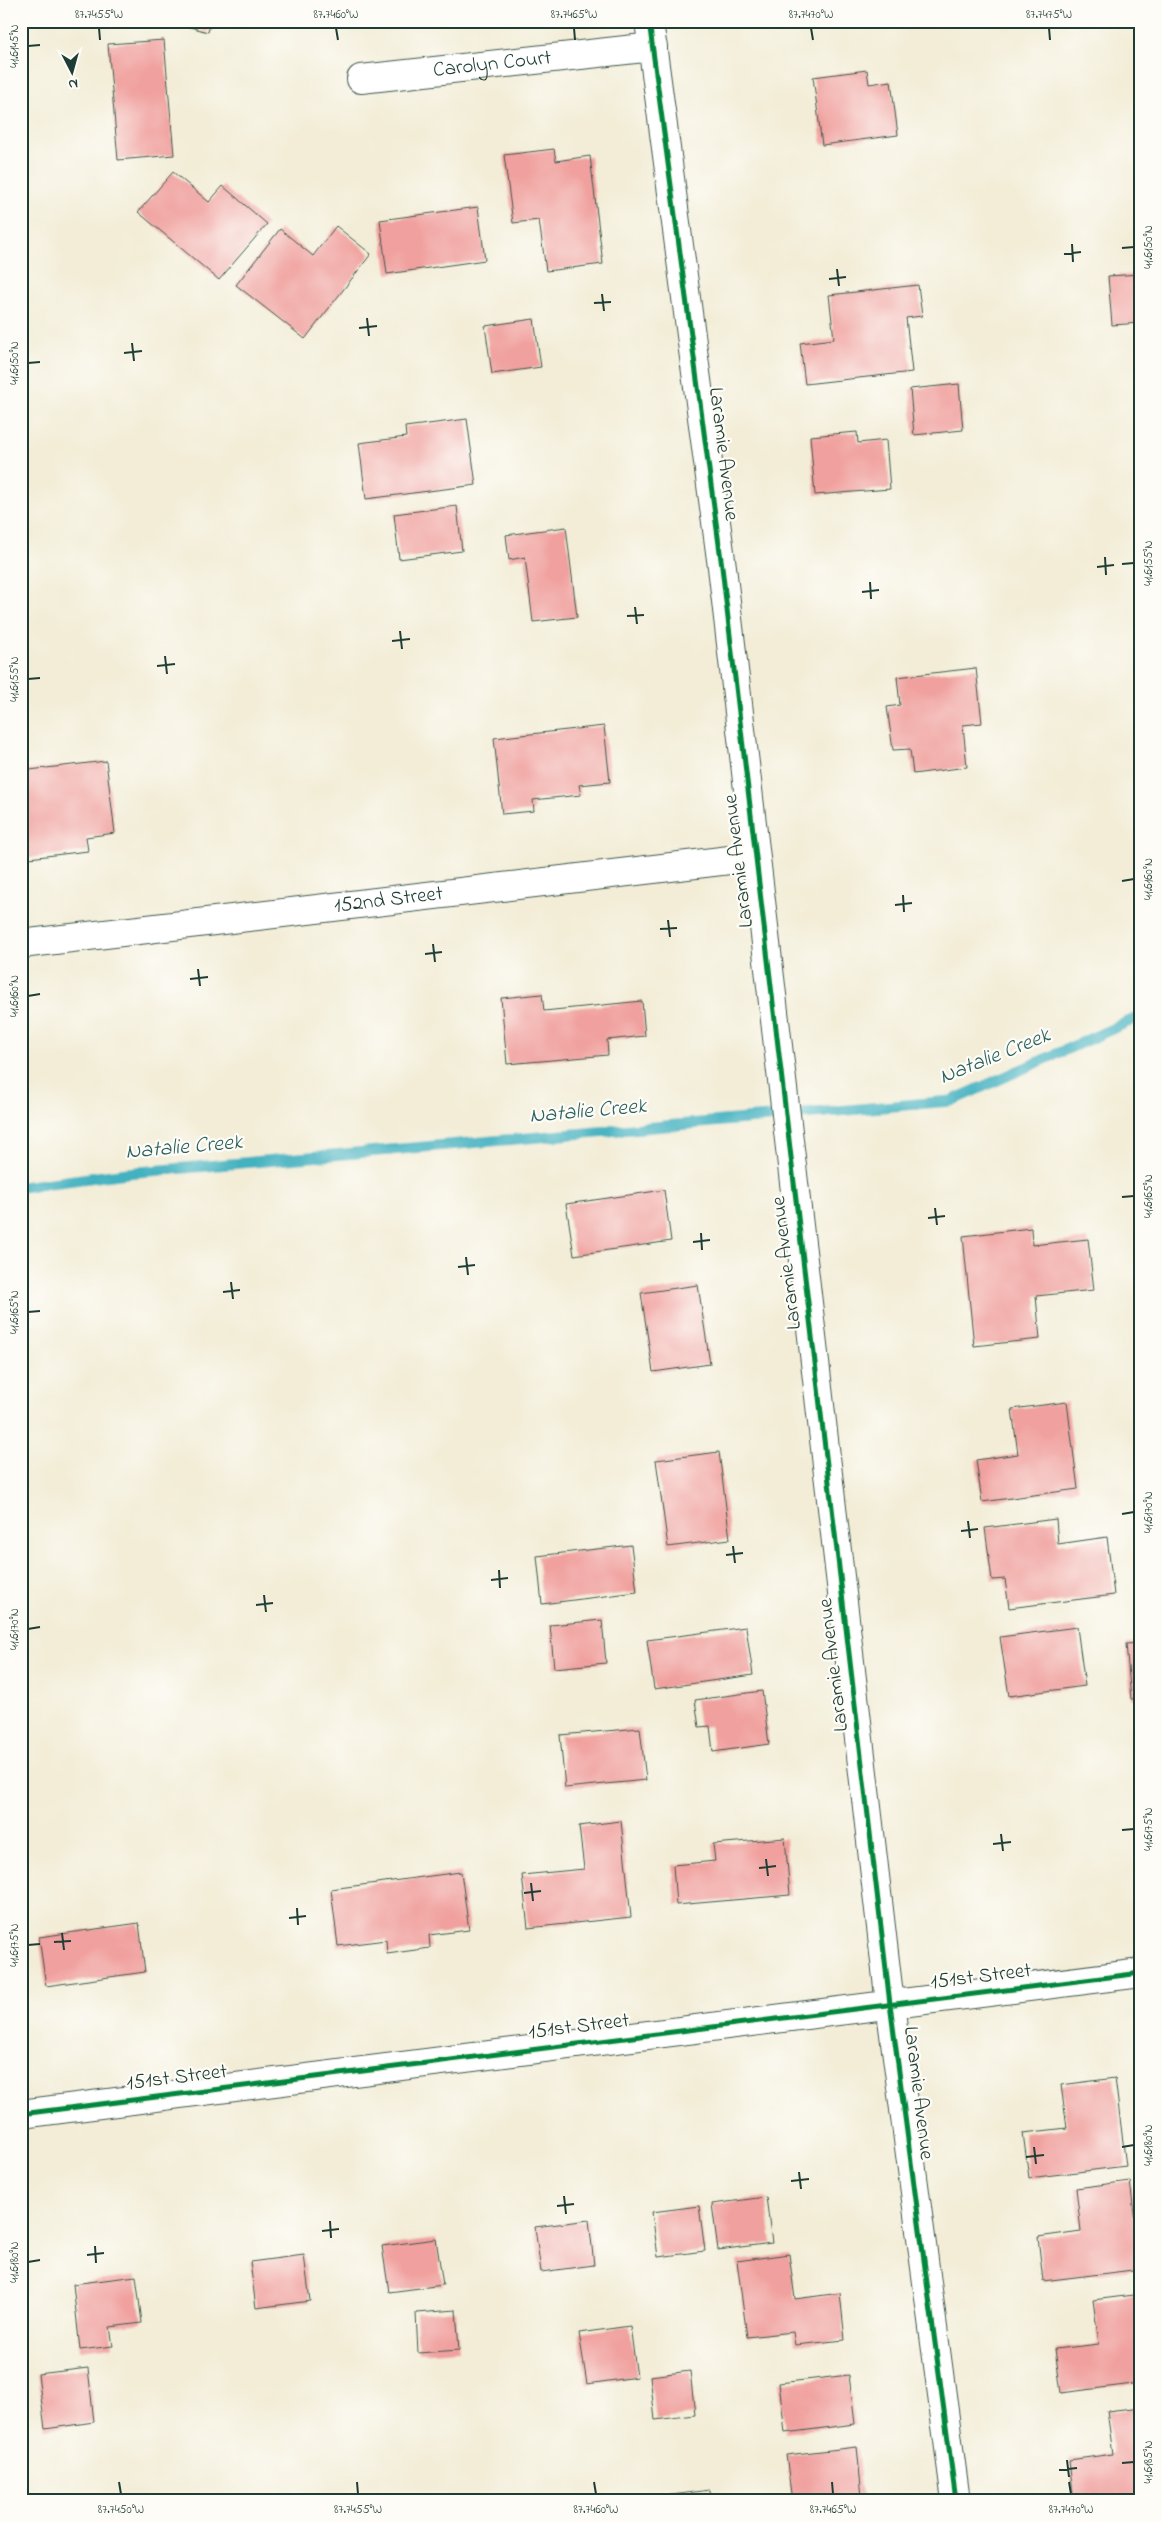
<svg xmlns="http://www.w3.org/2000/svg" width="1162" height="2522" viewBox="0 0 1162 2522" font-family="'Indie Flower',sans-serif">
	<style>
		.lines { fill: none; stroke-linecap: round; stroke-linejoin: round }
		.stream { stroke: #43b1c0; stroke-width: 11 }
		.building { fill: #f0a09e }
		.minor-casing { stroke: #3f574c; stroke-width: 30 }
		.tertiary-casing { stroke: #3f574c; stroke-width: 30 }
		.minor { stroke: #fff; stroke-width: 28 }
		.tertiary { stroke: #fff; stroke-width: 28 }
		.cycleway-casing { stroke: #fdfcf7; stroke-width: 8 }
		.cycleway { stroke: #00873e; stroke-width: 5 }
		.ticks { fill: none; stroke: #1f3d34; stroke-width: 2 }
		.labels { text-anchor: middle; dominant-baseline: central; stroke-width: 4.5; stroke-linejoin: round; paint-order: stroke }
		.street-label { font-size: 21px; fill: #1f3d34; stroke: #fdfcf7 }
		.water-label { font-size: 22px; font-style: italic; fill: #2a605e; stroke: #fdfcf7 }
		.neatline { fill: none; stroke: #1f3d34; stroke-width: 2 }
		.ticks-label { font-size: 12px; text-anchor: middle; fill: #1f3d34 }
	</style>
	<rect width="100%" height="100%" fill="#fdfcf7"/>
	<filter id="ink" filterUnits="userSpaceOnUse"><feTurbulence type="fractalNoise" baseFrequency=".02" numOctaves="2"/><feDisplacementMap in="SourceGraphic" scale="10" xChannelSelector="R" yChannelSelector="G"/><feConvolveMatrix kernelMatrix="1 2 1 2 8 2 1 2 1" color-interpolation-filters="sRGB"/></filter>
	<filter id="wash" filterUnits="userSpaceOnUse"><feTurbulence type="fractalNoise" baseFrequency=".0096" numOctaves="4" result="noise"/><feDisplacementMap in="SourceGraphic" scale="20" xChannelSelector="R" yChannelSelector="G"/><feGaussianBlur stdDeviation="1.12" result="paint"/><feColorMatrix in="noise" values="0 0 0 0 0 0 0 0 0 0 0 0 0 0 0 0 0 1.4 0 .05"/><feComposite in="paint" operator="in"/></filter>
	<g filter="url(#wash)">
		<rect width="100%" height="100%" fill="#f3edd7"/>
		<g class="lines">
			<!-- stream -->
			<path class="stream" d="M21,1187L127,1173L951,1101L1141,1016"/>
		</g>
		<g id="blocks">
			<!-- building -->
			<path class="building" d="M168,21H211L208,32Z
				M164,40L174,155L118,160L108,44Z
				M867,70L869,84L891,81L898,135L822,145L813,77Z
				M554,149L556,161L590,156L603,264L546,271L539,220L513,223L504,155Z
				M173,172L209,202L223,186L267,224L219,280L138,212Z
				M478,207L485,260L387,274L380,220Z
				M336,226L371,254L305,339L236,285L280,229L313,256Z
				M1141,274V323L1112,325L1108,276Z
				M918,285L922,316L906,318L912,372L805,384L800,343L834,339L829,295Z
				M534,319L541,367L492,374L485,326Z
				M959,384L963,430L914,435L910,389Z
				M467,419L476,485L366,499L359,443L406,437L405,427Z
				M857,432L858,443L886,440L890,489L815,495L810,436Z
				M457,506L462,551L399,559L394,514Z
				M566,527L577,617L533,622L525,557L509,560L506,535Z
				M976,668L982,723L963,725L967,767L913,774L910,749L893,750L887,707L900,705L897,677Z
				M604,726L610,782L579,785L581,795L533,800L534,811L502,814L494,738Z
				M106,761L115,833L86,837L88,851L29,858L21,794V771Z
				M542,994L544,1011L642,1001L645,1036L607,1040L608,1055L507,1064L501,998Z
				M664,1190L671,1241L574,1255L566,1204Z
				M1031,1228L1032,1245L1088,1239L1094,1290L1036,1296L1040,1339L974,1346L963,1236Z
				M698,1285L710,1364L653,1372L641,1293Z
				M1067,1402L1078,1489L982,1502L976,1460L1018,1454L1012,1409Z
				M719,1452L730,1539L668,1547L656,1460Z
				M1056,1519L1058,1544L1107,1537L1114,1595L1009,1608L1005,1579L992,1580L985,1528Z
				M631,1545L637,1592L542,1604L537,1556Z
				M602,1620L606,1663L554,1668L550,1625Z
				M746,1627L753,1675L654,1689L647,1640Z
				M1077,1627L1085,1686L1009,1696L1000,1637Z
				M1141,1643V1699H1131L1126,1644Z
				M762,1691L769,1744L713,1752L710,1726L699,1727L695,1700Z
				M640,1728L646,1780L565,1788L560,1735Z
				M621,1821L631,1917L528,1928L522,1875L584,1869L579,1826Z
				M785,1838L790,1895L676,1905L673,1865L715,1861L713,1844Z
				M461,1872L469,1930L429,1935L430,1948L387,1954L386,1940L338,1946L331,1889Z
				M139,1923L145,1972L46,1986L39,1937Z
				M1115,2078L1126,2166L1029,2178L1023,2133L1067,2128L1061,2085Z
				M1130,2181L1141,2269L1043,2281L1038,2237L1081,2231L1076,2188Z
				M766,2197L772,2243L718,2250L712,2204Z
				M699,2206L705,2251L658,2257L652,2212Z
				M589,2220L594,2265L541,2272L535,2227Z
				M436,2239L443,2285L389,2292L382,2246Z
				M789,2254L795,2299L840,2293L845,2340L795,2345L793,2332L747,2337L737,2261Z
				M304,2255L310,2301L256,2308L250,2262Z
				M136,2276L142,2323L110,2327L113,2346L80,2350L73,2284Z
				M1141,2294V2383L1061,2393L1055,2349L1099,2344L1093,2300Z
				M456,2310L459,2350L418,2353L416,2313Z
				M630,2326L637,2377L587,2384L579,2333Z
				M88,2368L94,2422L45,2429L38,2374Z
				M690,2371L695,2415L655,2420L650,2376Z
				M849,2375L855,2424L785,2433L779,2383Z
				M1141,2407V2496L1106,2501H1074L1069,2460L1113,2454L1107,2411Z
				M857,2447L862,2497L828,2501H792L786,2455Z
				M710,2490L712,2501H664V2496Z"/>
		</g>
	</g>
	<g filter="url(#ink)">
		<use href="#blocks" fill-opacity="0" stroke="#3f574c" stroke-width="1"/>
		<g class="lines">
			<defs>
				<g id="minor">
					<path id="s1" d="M361,79L653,47"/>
					<path id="s2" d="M21,944L755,857"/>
				</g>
				<path id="tertiary" d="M649,21L722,567L890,2004L956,2501
					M21,2114L1141,1973"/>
			</defs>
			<!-- minor casing -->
			<use href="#minor" class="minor-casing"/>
			<!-- tertiary casing -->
			<use href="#tertiary" class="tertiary-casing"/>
			<!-- minor -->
			<use href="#minor" class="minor"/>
			<!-- tertiary -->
			<use href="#tertiary" class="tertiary"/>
			<defs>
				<path id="cycleway" d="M649,21L722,567L890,2004L956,2501
					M21,2114L1141,1973"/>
			</defs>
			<!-- cycleway casing -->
			<use href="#cycleway" class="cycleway-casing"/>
			<!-- cycleway -->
			<use href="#cycleway" class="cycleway"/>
		</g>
	</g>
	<!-- ticks -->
	<path class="ticks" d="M99,28L100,40M336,28L338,40M574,28L575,40M811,28L813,40M1049,28L1050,40M28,46L40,45M1072,244L1073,262M1122,248L1134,247M1064,254L1081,252M837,269L839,286M829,279L846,277M602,294L604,311M594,303L611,302M367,318L369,336M359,328L377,326M132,343L134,361M124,353L142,351M28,363L40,362M1105,557L1106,575M1122,564L1134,563M1097,567L1114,565M870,582L871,599M862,592L879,590M635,607L637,624M627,616L644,615M400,631L402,649M392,641L410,639M165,656L167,674M157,666L175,664M28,679L40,678M1122,881L1134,879M903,895L904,912M895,905L912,903M668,920L670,937M660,929L677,928M433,944L435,962M425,954L442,952M198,969L200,986M190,979L208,977M28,996L40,994M1122,1197L1134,1196M935,1208L937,1225M928,1218L945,1216M701,1233L702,1250M693,1242L710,1240M466,1257L468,1275M458,1267L475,1265M231,1282L233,1299M223,1292L240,1290M28,1312L40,1311M1122,1514L1134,1512M968,1521L970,1538M961,1531L978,1529M733,1546L735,1563M726,1555L743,1553M499,1570L500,1588M491,1580L508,1578M264,1595L266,1612M256,1605L273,1603M28,1629L40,1627M1122,1830L1134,1829M1001,1834L1003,1851M993,1844L1011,1842M766,1859L768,1876M759,1868L776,1866M531,1883L533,1901M524,1893L541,1891M297,1908L298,1925M289,1918L306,1916M62,1933L64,1950M54,1942L71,1941M28,1945L40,1944M1034,2147L1036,2164M1122,2147L1134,2145M1026,2157L1044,2155M799,2172L801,2189M791,2181L809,2179M564,2196L566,2214M557,2206L574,2204M330,2221L331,2238M322,2231L339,2229M95,2246L96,2263M87,2255L104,2253M28,2262L40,2260M1067,2460L1069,2477M1122,2463L1134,2462M1059,2470L1077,2468M119,2482L121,2494M357,2482L358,2494M594,2482L596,2494M832,2482L833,2494M1069,2482L1071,2494"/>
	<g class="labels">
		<!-- street labels -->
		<g class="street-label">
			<text stroke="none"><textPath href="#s1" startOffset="132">Carolyn Court</textPath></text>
			<text transform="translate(723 454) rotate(83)">Laramie Avenue</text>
			<text transform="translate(739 861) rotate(-97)">Laramie Avenue</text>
			<text stroke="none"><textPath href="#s2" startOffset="370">152nd Street</textPath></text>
			<text transform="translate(787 1263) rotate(-97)">Laramie Avenue</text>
			<text transform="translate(834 1665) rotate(-97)">Laramie Avenue</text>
			<text transform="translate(981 1977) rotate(-7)">151st Street</text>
			<text transform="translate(579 2027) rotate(-7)">151st Street</text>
			<text transform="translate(177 2078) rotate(-7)">151st Street</text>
			<text transform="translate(918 2093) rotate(83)">Laramie Avenue</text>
		</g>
		<!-- water labels -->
		<g class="water-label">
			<text transform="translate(995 1057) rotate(-22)">Natalie Creek</text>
			<text transform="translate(588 1112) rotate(-5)">Natalie Creek</text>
			<text transform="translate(184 1148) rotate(-5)">Natalie Creek</text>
		</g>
	</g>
	<!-- margin -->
	<rect width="1162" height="2522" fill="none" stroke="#fdfcf7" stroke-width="55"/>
	<!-- north arrow -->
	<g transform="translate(72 72) rotate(174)" stroke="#fdfcf7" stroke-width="4" paint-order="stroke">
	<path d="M0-4L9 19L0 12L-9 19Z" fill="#1f3d34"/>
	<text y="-8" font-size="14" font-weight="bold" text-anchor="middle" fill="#1f3d34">N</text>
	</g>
	<rect x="28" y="28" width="1106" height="2466" class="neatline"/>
	<g class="ticks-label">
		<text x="99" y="18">87.7455°W</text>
		<text x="336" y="18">87.7460°W</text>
		<text x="574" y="18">87.7465°W</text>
		<text x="811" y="18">87.7470°W</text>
		<text x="1049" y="18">87.7475°W</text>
		<text transform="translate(14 46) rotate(-90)" y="4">41.6145°N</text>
		<text transform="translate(1148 247) rotate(-90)" y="4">41.6150°N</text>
		<text transform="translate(14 363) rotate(-90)" y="4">41.6150°N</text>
		<text transform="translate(1148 563) rotate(-90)" y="4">41.6155°N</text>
		<text transform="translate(14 679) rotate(-90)" y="4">41.6155°N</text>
		<text transform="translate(1148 879) rotate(-90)" y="4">41.6160°N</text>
		<text transform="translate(14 996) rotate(-90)" y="4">41.6160°N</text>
		<text transform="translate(1148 1196) rotate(-90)" y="4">41.6165°N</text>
		<text transform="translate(14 1312) rotate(-90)" y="4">41.6165°N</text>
		<text transform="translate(1148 1512) rotate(-90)" y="4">41.6170°N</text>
		<text transform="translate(14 1629) rotate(-90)" y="4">41.6170°N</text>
		<text transform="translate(1148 1829) rotate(-90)" y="4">41.6175°N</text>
		<text transform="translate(14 1945) rotate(-90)" y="4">41.6175°N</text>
		<text transform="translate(1148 2145) rotate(-90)" y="4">41.6180°N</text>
		<text transform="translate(14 2262) rotate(-90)" y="4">41.6180°N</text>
		<text transform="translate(1148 2462) rotate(-90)" y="4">41.6185°N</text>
		<text x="121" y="2513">87.7450°W</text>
		<text x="358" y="2513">87.7455°W</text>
		<text x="596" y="2513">87.7460°W</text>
		<text x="833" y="2513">87.7465°W</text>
		<text x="1071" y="2513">87.7470°W</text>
	</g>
</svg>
